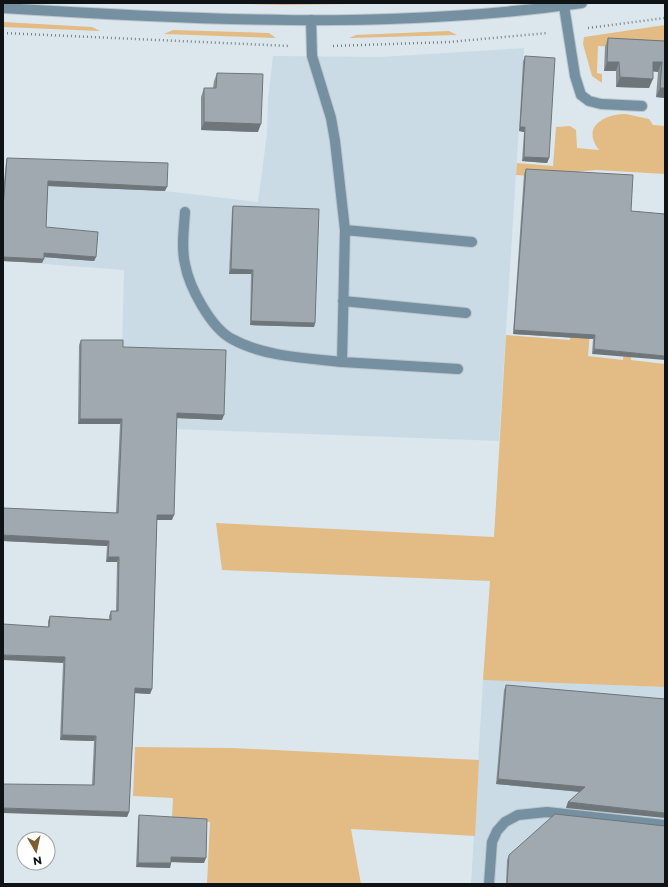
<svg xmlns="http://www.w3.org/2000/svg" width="668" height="887" viewBox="0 0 668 887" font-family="Montserrat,sans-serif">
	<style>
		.built { fill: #cadbe6 }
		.green { fill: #e3bb84 }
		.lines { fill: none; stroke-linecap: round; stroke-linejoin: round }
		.service-casing { stroke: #bbc5cb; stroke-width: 12 }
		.tertiary-casing { stroke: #bbc5cb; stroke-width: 12 }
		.path { stroke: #798084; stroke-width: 2.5; stroke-dasharray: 1 3; stroke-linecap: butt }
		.service { stroke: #7590a1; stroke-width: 10 }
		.tertiary { stroke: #7590a1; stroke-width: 10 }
		.wall { fill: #899196 }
		.shaded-wall { fill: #6f767a }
		.building { fill: #9fa9af; stroke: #6f767a }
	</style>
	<rect width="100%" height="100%" fill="#dce7ed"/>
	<!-- built -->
	<path class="built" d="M524,48L499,441L120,427L124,270L3,261V184L165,191L258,202L267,133L268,99L273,56L381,57Z
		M483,679L665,687V884H471Z"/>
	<!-- green -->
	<path class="green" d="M207,3H413L286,5Z
		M3,22L92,27L100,31L3,27Z
		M665,25V60L653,49L598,46L597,73L602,74V83L592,76L583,44L584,37Z
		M173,30L269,33L276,38L164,34Z
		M449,31L457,35L349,38L356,35Z
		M626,114L649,119L653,125L665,126V174L597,170L548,174L547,177L516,175L517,163L553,166L556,127L570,126L576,130L577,148L599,150C581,127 604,114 626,114Z
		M581,208L600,210L588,356L623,360L633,220L644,221L631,360L665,364V687L484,680L483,679L490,581L222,570L216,523L494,537L506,335L570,340Z
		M135,747L232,748L479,760L475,836L351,829L361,884H207L210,822L172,818L173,798L133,796Z"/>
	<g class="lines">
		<defs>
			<path id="service" d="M564,6L575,76L581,95L589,101L601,104L642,106
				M311,20L312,56L331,118L335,141L345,230L342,362L458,369
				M185,212C184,229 181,247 185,264C189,287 211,328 232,339C265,357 305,358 342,362
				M345,230L472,242
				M343,301L466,313
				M489,884L492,842L497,831L505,822L518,815L547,812L665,825"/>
			<path id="tertiary" d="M3,8C195,20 391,30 582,3"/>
		</defs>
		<!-- service casing -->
		<use href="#service" class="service-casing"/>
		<!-- tertiary casing -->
		<use href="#tertiary" class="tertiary-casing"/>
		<!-- path -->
		<path class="path" d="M588,28L665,18
			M3,33L290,46
			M333,46L449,42L548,33"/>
		<!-- service -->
		<use href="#service" class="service"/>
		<!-- tertiary -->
		<use href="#tertiary" class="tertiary"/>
	</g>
	<!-- wall -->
	<path class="wall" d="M608,38L665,41V98L656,97L658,72L653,71L649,88L616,87V71H604L605,47Z
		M525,56L549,158L547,163L522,161L524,132L519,131L523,61Z
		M217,73L258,132L201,130V97L204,88H213L214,81Z
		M7,158L165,191L48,186L46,227L96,257L94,261L44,257L42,263L3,261V193L6,162Z
		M526,169L631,211L665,214L592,354L593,339L513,334L524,174Z
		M233,206L315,323L314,327L250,325L251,274H229L232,210Z
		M81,340L123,347L222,420L177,418L172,520H157L152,689L150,694L135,693L129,812L127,817L92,785L94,741L60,740L63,663L48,627V621L50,616L109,619V616L111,611H116L117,562H106L107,546L3,541L116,513L120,424H78L79,345Z
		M506,685L665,699L566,808L568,802L580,792L496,784L504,690Z
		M139,815L204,863L171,862L170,868L136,867L138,820Z
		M509,855L665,884H506L507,860Z"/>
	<!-- shaded-wall -->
	<path class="shaded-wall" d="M607,62H619L616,71H604Z
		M653,62H662L658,72L650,71Z
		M620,77L653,79L649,88L616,87Z
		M660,88H665V98L656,97Z
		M204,122L261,124L258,132L201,130Z
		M520,127H525L524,132L519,131Z
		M524,157L549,158L547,163L522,161Z
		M48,181L167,187L165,191L47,186Z
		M44,253L96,257L94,261L43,257Z
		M3,257L44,259L42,263L3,261Z
		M231,269L253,270L251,274H229Z
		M251,321L315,323L314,327L250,325Z
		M514,330L595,335L593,339L513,334Z
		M594,349L665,356V360L592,354Z
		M177,413L224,415L222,420L175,418Z
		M80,419H122L120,424H78Z
		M157,515H174L172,520H155Z
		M3,535L109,541L107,546L3,541Z
		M108,557H119L117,562H106Z
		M3,655L65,657L63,663L3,660Z
		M135,688L152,689L150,694L133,693Z
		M62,735L96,736L94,741L60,740Z
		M498,779L585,787L583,792L496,784Z
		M568,802L665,813V818L566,808Z
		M3,808L129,812L127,817L3,813Z
		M171,857L206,858L204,863L170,862Z
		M138,863H171L170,868L136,867Z"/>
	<!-- building -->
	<path class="building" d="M608,38L665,41V88H660L662,62H653V79L620,77L619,62H607Z
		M525,56L555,58L549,158L524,157L525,127H520Z
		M217,73L263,74L261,124L204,122V88H216Z
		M7,158L168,163L167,187L48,181L46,227L98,232L96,257L44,253V259L3,257V208Z
		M526,169L633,175L631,211L665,214V356L594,349L595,335L514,330Z
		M233,206L319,209L315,323L251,321L253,270L231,269Z
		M81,340H123V347L226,350L224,415L177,413L174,515H157L152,689L135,688L129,812L3,808V784L94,785L96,736L62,735L65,657L3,655V624L49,627L50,616L111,620V611H118L119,557H108L109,541L3,535V508L118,513L122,419H80Z
		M506,685L665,699V813L568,802L585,787L498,779Z
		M555,814L665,826V884H507L509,855Z
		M139,815L207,819L206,858L171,857V863H138Z"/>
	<!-- border -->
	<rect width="668" height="887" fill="none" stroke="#101316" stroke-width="8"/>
	<!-- north arrow -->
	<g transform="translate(36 851) rotate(171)"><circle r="19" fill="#ffffff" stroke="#9fa1a2"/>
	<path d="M0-3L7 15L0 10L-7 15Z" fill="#7c5e32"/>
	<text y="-6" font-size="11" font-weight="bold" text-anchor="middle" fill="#101316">N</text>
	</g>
</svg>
